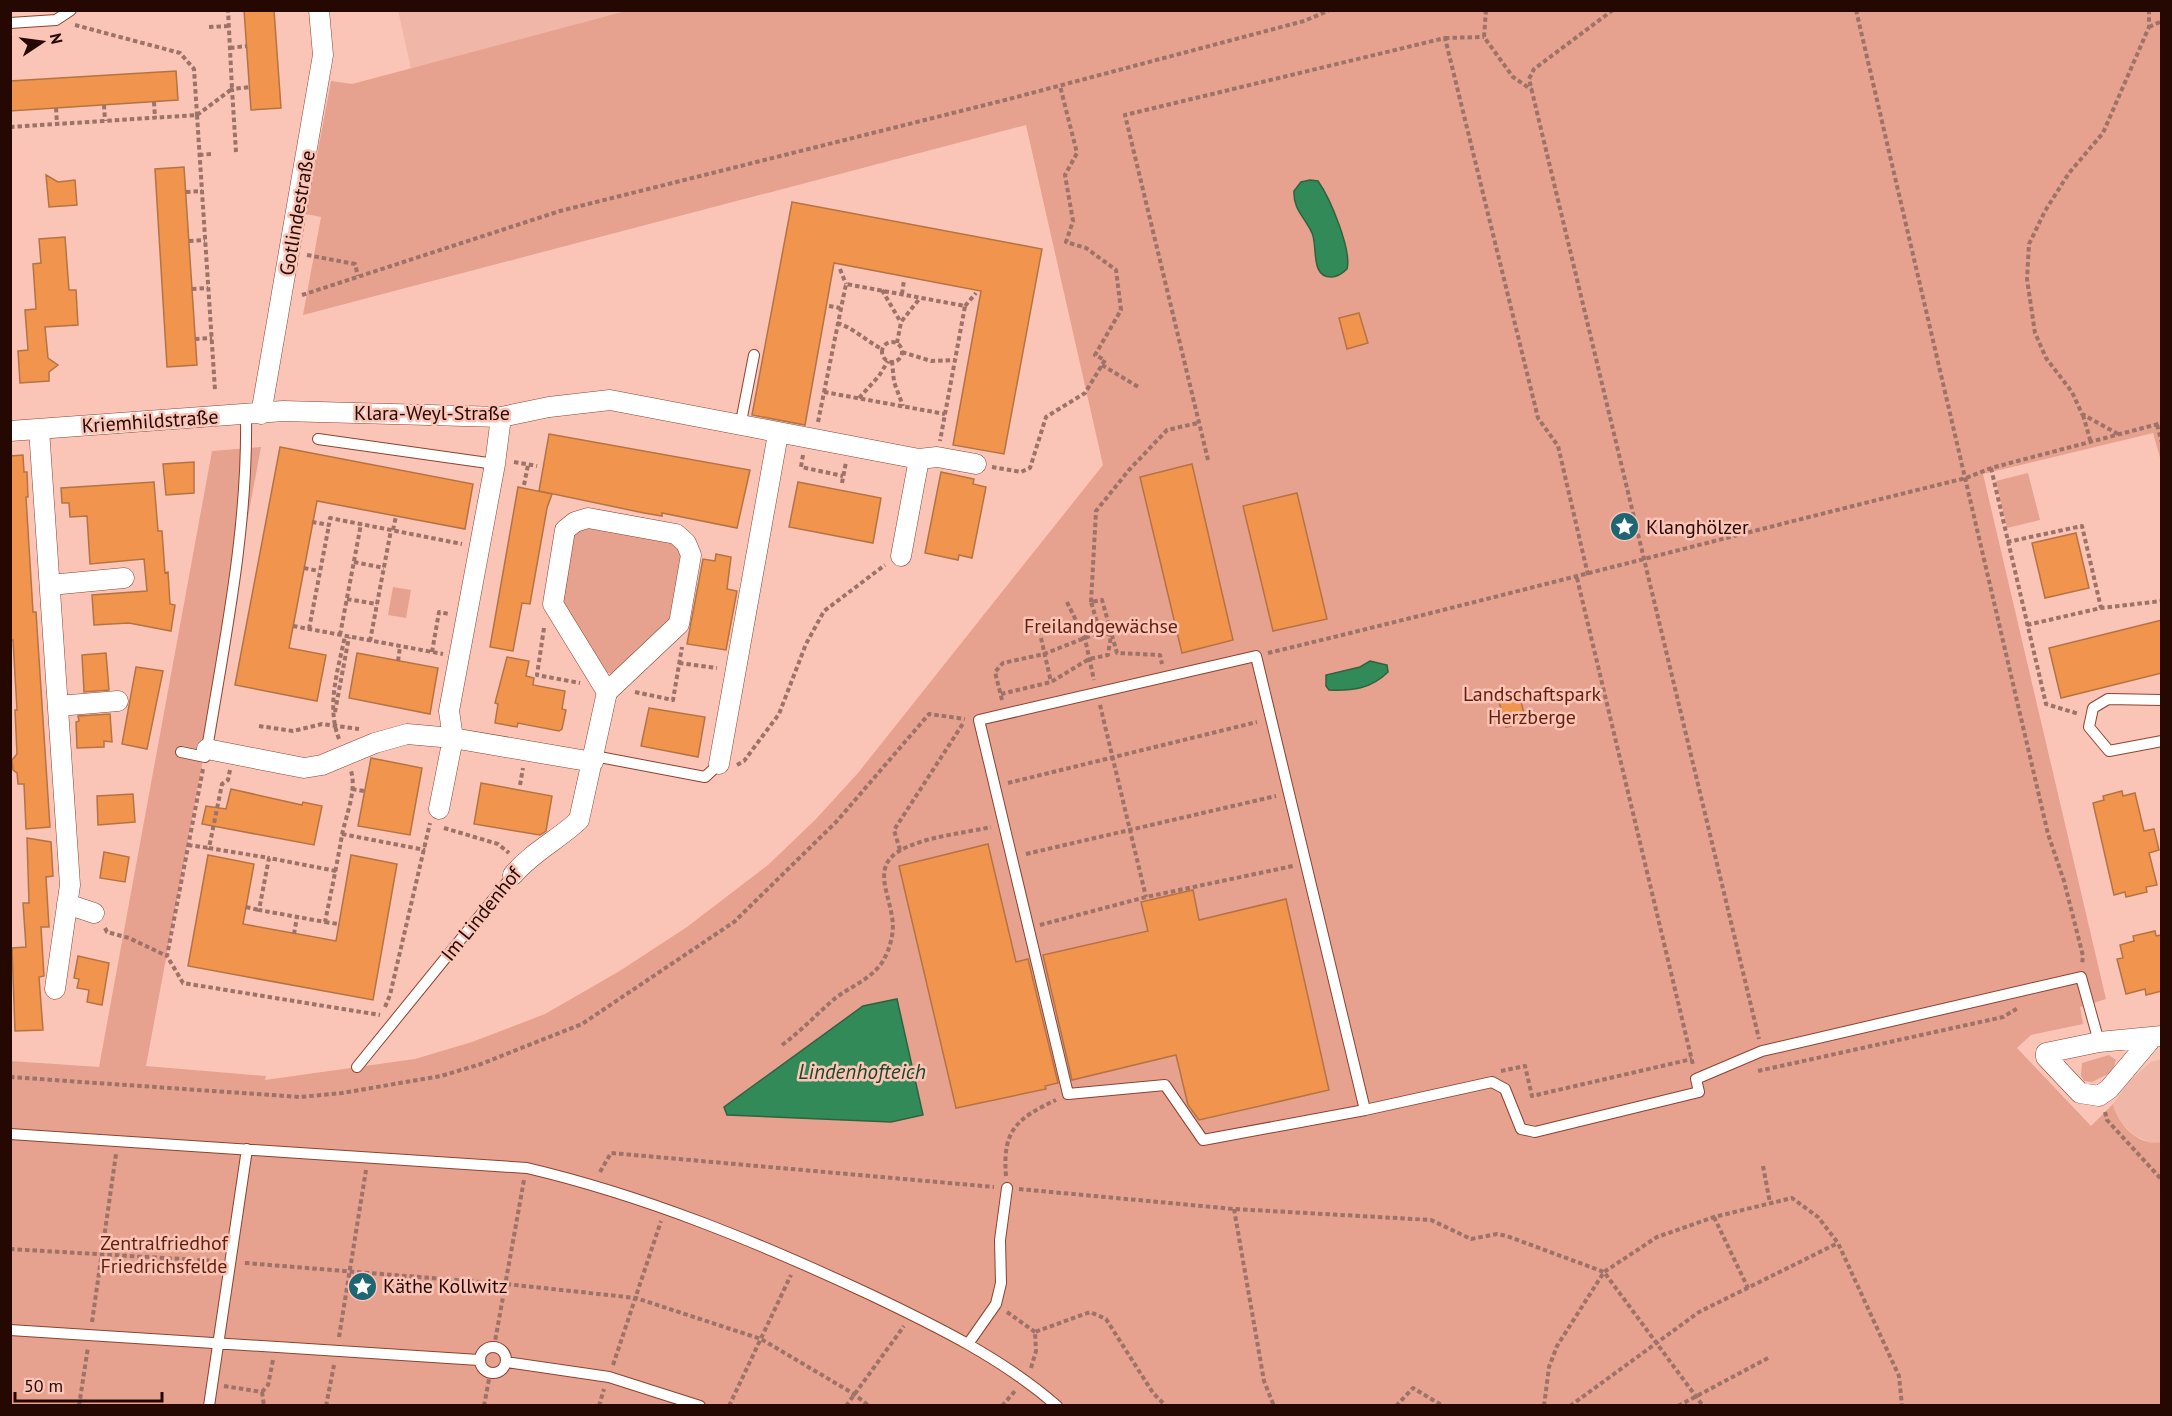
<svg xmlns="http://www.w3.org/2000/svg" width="2172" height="1416" viewBox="0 0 2172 1416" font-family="'PT Sans',sans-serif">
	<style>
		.built { fill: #f0b7a8 }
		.green { fill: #e6a18f }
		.water { fill: #338a59; stroke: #2f633f; stroke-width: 1.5 }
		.building { fill: #f1944e; stroke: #b67342; stroke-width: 1.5 }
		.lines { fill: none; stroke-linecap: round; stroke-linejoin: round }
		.service-casing { stroke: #8d422f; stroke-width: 12 }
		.minor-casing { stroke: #8d422f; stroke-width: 21 }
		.path { stroke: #9d7268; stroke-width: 4; stroke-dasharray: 4.5 3; stroke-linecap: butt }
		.service { stroke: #fff; stroke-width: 10 }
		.minor { stroke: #fff; stroke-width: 20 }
		.labels { text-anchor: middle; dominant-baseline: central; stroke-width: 5; stroke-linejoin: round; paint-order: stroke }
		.street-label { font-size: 20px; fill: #260803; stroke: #fac5b7 }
		.poi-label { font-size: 20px; fill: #260803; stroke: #fac5b7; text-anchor: start }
		.park-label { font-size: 20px; fill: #621e0c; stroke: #fac5b7 }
		.water-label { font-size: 21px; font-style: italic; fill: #18462b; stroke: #fac5b7 }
	</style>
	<rect width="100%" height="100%" fill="#fac5b7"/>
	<!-- built -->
	<path class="built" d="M398,10H629L630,11L411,69Z
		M2161,1059V1142L2153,1144L2134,1135L2116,1118L2113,1104L2128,1082L2151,1062Z"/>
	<!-- green -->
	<path class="green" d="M630,10L2161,11V461L2153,433L1983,474L2106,999L2080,1007L2083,1024L2031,1035L2017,1048L2091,1126L2113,1104C2117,1124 2139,1147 2161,1142V1405H11L10,1061L99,1067L212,451L261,447L146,1066L266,1076L265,1080L415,1059L472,1042L545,1014L618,972L687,927L768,865L815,820L858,773L1103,465L1026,125L303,315L321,217L306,214L331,81L352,84Z
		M2028,473L2040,520L2007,528L1996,481Z
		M582,524L661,536L676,544L682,557L670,620L613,674L603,672L561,606L569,537Z
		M393,587L411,590L406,618L388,615Z
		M2109,1055L2116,1060L2112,1072L2092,1082L2084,1081L2081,1076L2082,1063Z"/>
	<!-- water -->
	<path class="water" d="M1310,180L1318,181C1330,198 1352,250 1347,269C1342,274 1337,277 1331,277C1310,277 1318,246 1312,233C1305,217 1293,210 1294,191L1301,182Z
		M1370,661L1387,665L1388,672C1371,689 1352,691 1329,690L1326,686V675L1360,667Z
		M897,999L923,1115L891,1122L727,1115L724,1107L863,1006Z"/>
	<!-- building -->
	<path class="building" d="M244,10H274L281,108L251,110Z
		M176,71L178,100L10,111V81Z
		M184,167L197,365L167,367L155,169Z
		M46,175L58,182L75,180L77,205L49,207Z
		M792,202L1042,249L1004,454L953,445L981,291L834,263L805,425L752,415Z
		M65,237L69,290H76L78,325L45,327L48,358L58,365L49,372V381L20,383L18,351L28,350L25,310L36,309L33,264L41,263L39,239Z
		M1359,313L1368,343L1347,349L1339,318Z
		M549,434L750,470L737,528L662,513V516L644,513L539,491Z
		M280,447L473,484L465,529L317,501L289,648L326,655L317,701L235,685Z
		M23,455L24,472H27L28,497H26L33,612H36L50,827L26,829L24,784H18L17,773L13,770L12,760L17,754L15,710H17L13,640H10V456Z
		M194,462V493L166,495L163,464Z
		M1192,464L1233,640L1182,653L1140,477Z
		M941,472L974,479L973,484L986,487L972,558L959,555L958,560L925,553Z
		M154,482L158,531H162L165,573L168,572L170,604L175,605L171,631L129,623L94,625L92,595L147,591L144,559L90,564L87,516L70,517L69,503H62L61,488Z
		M798,482L881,498L873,543L789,527Z
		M518,487L552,494L547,508L530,604L522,603L513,651L490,647Z
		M1297,493L1327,619L1273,631L1243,506Z
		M2076,533L2089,588L2045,598L2032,543Z
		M716,554L731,557L727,589L737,591L726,650L687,644L703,559L715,561Z
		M2162,620V673L2061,698L2049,648Z
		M106,653L109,690L84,692L82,655Z
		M357,653L438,668L430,714L349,698Z
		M507,657L529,661L526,676L534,678L533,685L565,691L562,709L566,710L562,729L559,731L518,723L517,727L495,723L498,704L495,703Z
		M136,667L163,671L147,749L122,744Z
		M1518,689L1526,722L1506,727L1497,695Z
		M649,708L705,717L698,757L641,746Z
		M110,714L112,742L104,741V747L77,748L76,722L79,721L78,716Z
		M371,758L422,768L410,835L358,826Z
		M481,783L552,796L546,831L540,835L474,824Z
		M231,789L302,805L303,802L322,806L314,845L202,824L206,806L226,809Z
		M2122,791L2123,796L2135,793L2144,831L2154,829L2159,850L2149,853L2157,885L2146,887L2147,892L2126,897L2125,892L2114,895L2093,803L2104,800L2103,796Z
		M133,794L135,822L98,825L97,796Z
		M27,838L51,842L53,876L46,877L49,927H41L44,976L39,977L43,1030L15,1031L12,948L26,947L23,903H29Z
		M988,844L1016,962L1028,959L1058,1083L1045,1086L1046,1089L956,1108L899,866Z
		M104,852L129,857L125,882L100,878Z
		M208,855L254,864L243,924L336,941L351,855L397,864L373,1000L188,966Z
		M1193,890L1199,920L1286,899L1329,1090L1199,1120L1188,1105L1176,1055L1072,1080L1043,955L1148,931L1141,902Z
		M2155,931L2156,936L2162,935V991L2146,995L2145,989L2126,994L2117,959L2123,958L2120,945L2134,941L2133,936Z
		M78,956L109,963L102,1005L87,1002L89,990L77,988L79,979L74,978Z"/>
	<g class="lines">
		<defs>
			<path id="service" d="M10,23L56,20L71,10
				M740,427L754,355
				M318,439L495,464
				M2162,700L2108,699L2093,708L2089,727L2109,751L2162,741
				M207,749C225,638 248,528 246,415
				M181,752L205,757
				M594,756L705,777L719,764
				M357,1067L513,875
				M1365,1110L1256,656L979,720L1068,1094L1165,1085L1203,1140L1365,1110L1492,1082L1505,1089L1521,1129L1535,1132L1699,1092L1696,1079L1762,1051L2081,977L2099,1042
				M10,1134L527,1168C646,1196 760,1243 871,1295C936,1326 1002,1358 1057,1406
				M10,1330L479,1360
				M968,1344L996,1304L1001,1283L1000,1240L1007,1188
				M480 1360a13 13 0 1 1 26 0a13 13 0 1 1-26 0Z
				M506,1362L609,1377L700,1406
				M209,1406L247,1149"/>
			<path id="minor" d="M261,414L323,55L319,10
				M39,429L70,885L55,989
				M10,431L283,411L501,417L549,407L610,400L919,459L937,457L976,464
				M901,556L919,459
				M50,585L124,578
				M58,706L118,701
				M207,749L304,768L322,765L375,743L407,734L453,738L593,762
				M719,764L778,434
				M439,809L453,738L449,711L495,464L501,417
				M513,875C532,852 558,840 579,820L607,692L679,624L691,555L686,543L676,534L588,518L575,522L565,530L553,604L607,692
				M67,904L94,913
				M2152,1038L2109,1089L2099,1096L2080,1093L2046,1057V1053L2099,1042L2162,1036"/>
		</defs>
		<!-- service casing -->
		<use href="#service" class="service-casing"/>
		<!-- minor casing -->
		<use href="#minor" class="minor-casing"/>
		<!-- path -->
		<path class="path" d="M1486,10L1484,37L1513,77L1532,90
			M1613,10L1534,69L1529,79L1759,1039
			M1856,10L2048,834L2064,881L2083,956L2082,964
			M75,25L180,53L194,69L197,115
			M209,27L229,26
			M2149,27L2162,21
			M1445,38L1484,37
			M230,48L247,46
			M154,102L155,118
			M104,105L105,121
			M56,108L57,124
			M197,115L232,89L228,10
			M10,127L197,115L215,390
			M236,152L232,89L250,87
			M199,155L211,154
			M186,192L202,191
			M189,241L205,240
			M307,255L355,264L358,276
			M840,269L846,284
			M192,289L208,288
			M882,290L900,321
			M902,294L904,280
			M302,295L560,211L1009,99L1304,21L1330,10
			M829,306L840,308
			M965,306L976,293
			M837,323C854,328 866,341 882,349
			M195,339L212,338
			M882 352a10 10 0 1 1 20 0a10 10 0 1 1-20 0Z
			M897,343L901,322L920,298
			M902,352L931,361L955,360
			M892,361L894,382L903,406
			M1102,365L1140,388
			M824,392L945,414
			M859,398L879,376L888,361
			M2083,415L2091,443
			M818,422L846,284L965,306L940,441
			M2157,425L2162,443
			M2118,434L2082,414L2072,392L2046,358L2035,333L2027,279L2029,244L2045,211L2069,173L2103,133L2149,27V10
			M803,455L801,467L843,476
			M1208,460L1125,115L1445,38L1538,418L1558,446L1588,575
			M514,462L537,466
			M992,467L1021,472L1030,468L1046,417L1085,393L1105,360L1095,355L1121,310L1116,270L1086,248L1066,242L1073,221L1065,175L1077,153L1060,86
			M1991,468L2046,704L2079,714
			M842,483L846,462
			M524,485L528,465
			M312,522L329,525L330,518L462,544
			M393,530L396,516
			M2007,542L2082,526L2101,608
			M354,562L384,568
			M304,568L319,571
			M1577,578L1693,1065
			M347,599L377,604
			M1067,602L1085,639L1094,680
			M1091,602L1096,511L1129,470L1167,430L1198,423
			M2027,625L2101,608L2162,601
			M293,626L443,654
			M544,628L537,675L580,683
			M309,629L329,525
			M340,635L361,524
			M1111,635L1100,632L1091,602L1102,600L1117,653L1160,655L1162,664
			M1041,638L1051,682
			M370,641L391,530
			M432,652L439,612L449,614
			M1268,653C1501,597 1733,535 1966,478L1991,468L2162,423
			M398,661L400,647
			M679,663L717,668
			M635,692L673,700L682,647
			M1001,694L1051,682L1089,659L1108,655L1111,635
			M1002,700L995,672L1003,663L1044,654L1100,632
			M1100,705L1146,897
			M335,712L349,637
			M259,726L293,731L322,724L359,729
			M339,739C326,706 338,670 345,636
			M737,765L744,761L779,714L806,644L824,611L885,565
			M203,769L167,956L183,983L380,1015
			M230,770L228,780L222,784L209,848L269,858
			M1008,783L1257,722
			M520,785L523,768
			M352,789L364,791
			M444,828L498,844L509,853
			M342,834L425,850
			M188,845L209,848
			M900,850L894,830L964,722
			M1026,854L1276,796
			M336,871L269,858L259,910L325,922C331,893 337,864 342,835C346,815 357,790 351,771
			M246,907L259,910
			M325,922L338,924
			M1040,925L1146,897L1293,866
			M105,928L107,932L129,938L167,956
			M294,934L297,917
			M385,1007L390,995L430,823
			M782,1045C801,1031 816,1015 833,1000C850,986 871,980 883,961C890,949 895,931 892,917C888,889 870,863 907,847C932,836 964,833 991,827
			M1501,1071L1525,1066L1532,1096L1692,1059
			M1758,1071L2003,1017L2018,1008
			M10,1077L300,1097L342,1093L441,1076L481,1064L582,1024L734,922L837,821L929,714L965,719
			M2105,1112L2107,1120L2162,1180
			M1763,1166L1770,1203
			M600,1172L611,1153L994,1187
			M1006,1176C1002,1129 1018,1118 1056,1100
			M1019,1189L1234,1209L1431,1220L1471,1239L1497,1234L1507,1236L1604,1272L1703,1406
			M1234,1209L1264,1381L1274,1406
			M1714,1217L1748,1288
			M10,1249L216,1261
			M245,1263L506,1284L636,1298L761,1339L854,1394L869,1406
			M1007,1312L1035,1332
			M92,1322L116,1154
			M339,1337L366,1170
			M494,1347L524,1180
			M613,1365L661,1221
			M1031,1368L1036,1351L1035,1332L1090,1312L1106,1319L1153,1393L1166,1406
			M224,1386L262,1392
			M262,1392L268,1385L273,1360
			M262,1392L264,1406
			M79,1406L88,1347
			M326,1406L334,1365
			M484,1406L490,1374
			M599,1406L604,1389
			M729,1406L791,1275
			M846,1406L904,1326
			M1002,1406L1015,1391
			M1396,1406L1413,1388L1443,1406
			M1544,1406L1549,1367L1557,1346L1604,1272L1657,1237L1714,1217L1792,1198L1818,1217L1838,1243L1899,1376L1902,1406
			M1570,1406L1699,1312L1838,1243
			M1678,1406L1770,1357"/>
		<!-- service -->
		<use href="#service" class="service"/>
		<!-- minor -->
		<use href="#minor" class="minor"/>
	</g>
	<!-- icons -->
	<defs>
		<symbol id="sight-disc" viewBox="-11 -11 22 22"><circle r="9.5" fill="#1f6675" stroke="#fac5b7"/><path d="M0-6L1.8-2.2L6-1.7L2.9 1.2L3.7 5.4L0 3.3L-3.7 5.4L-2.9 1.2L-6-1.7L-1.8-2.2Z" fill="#fff"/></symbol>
	</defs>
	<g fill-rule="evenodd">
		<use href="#sight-disc" x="1608" y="510" width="33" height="33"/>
		<use href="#sight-disc" x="346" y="1270" width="33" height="33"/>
	</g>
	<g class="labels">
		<!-- street labels -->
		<g class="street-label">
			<text transform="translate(297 213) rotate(-80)">Gotlindestraße</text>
			<text x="432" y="413">Klara-Weyl-Straße</text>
			<text transform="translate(150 421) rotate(-4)">Kriemhildstraße</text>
			<text transform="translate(481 914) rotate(-51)">Im Lindenhof</text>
		</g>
		<!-- poi labels -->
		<g class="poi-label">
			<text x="1646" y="527">Klanghölzer</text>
			<text x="383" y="1286">Käthe Kollwitz</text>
		</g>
		<!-- park labels -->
		<g class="park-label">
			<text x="1101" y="626">Freilandgewächse</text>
			<text x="1532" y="694">Landschaftspark<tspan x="1532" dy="23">Herzberge</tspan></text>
			<text x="164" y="1243">Zentralfriedhof<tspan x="164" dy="23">Friedrichsfelde</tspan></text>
		</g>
		<!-- water labels -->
		<g class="water-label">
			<text x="862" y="1071">Lindenhofteich</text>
		</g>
	</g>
	<!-- border -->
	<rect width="2172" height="1416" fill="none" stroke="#260803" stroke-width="24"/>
	<!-- north arrow -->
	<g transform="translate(42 42) rotate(77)" stroke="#fac5b7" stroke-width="4.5" paint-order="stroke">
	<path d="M0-4.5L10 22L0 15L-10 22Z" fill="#260803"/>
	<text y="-9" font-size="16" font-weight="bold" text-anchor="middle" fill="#260803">N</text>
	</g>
	<!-- scale -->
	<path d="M15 1392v9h147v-9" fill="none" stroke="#260803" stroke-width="3"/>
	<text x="24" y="1392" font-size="18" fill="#260803" stroke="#fac5b7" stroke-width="4.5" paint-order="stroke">50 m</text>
</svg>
